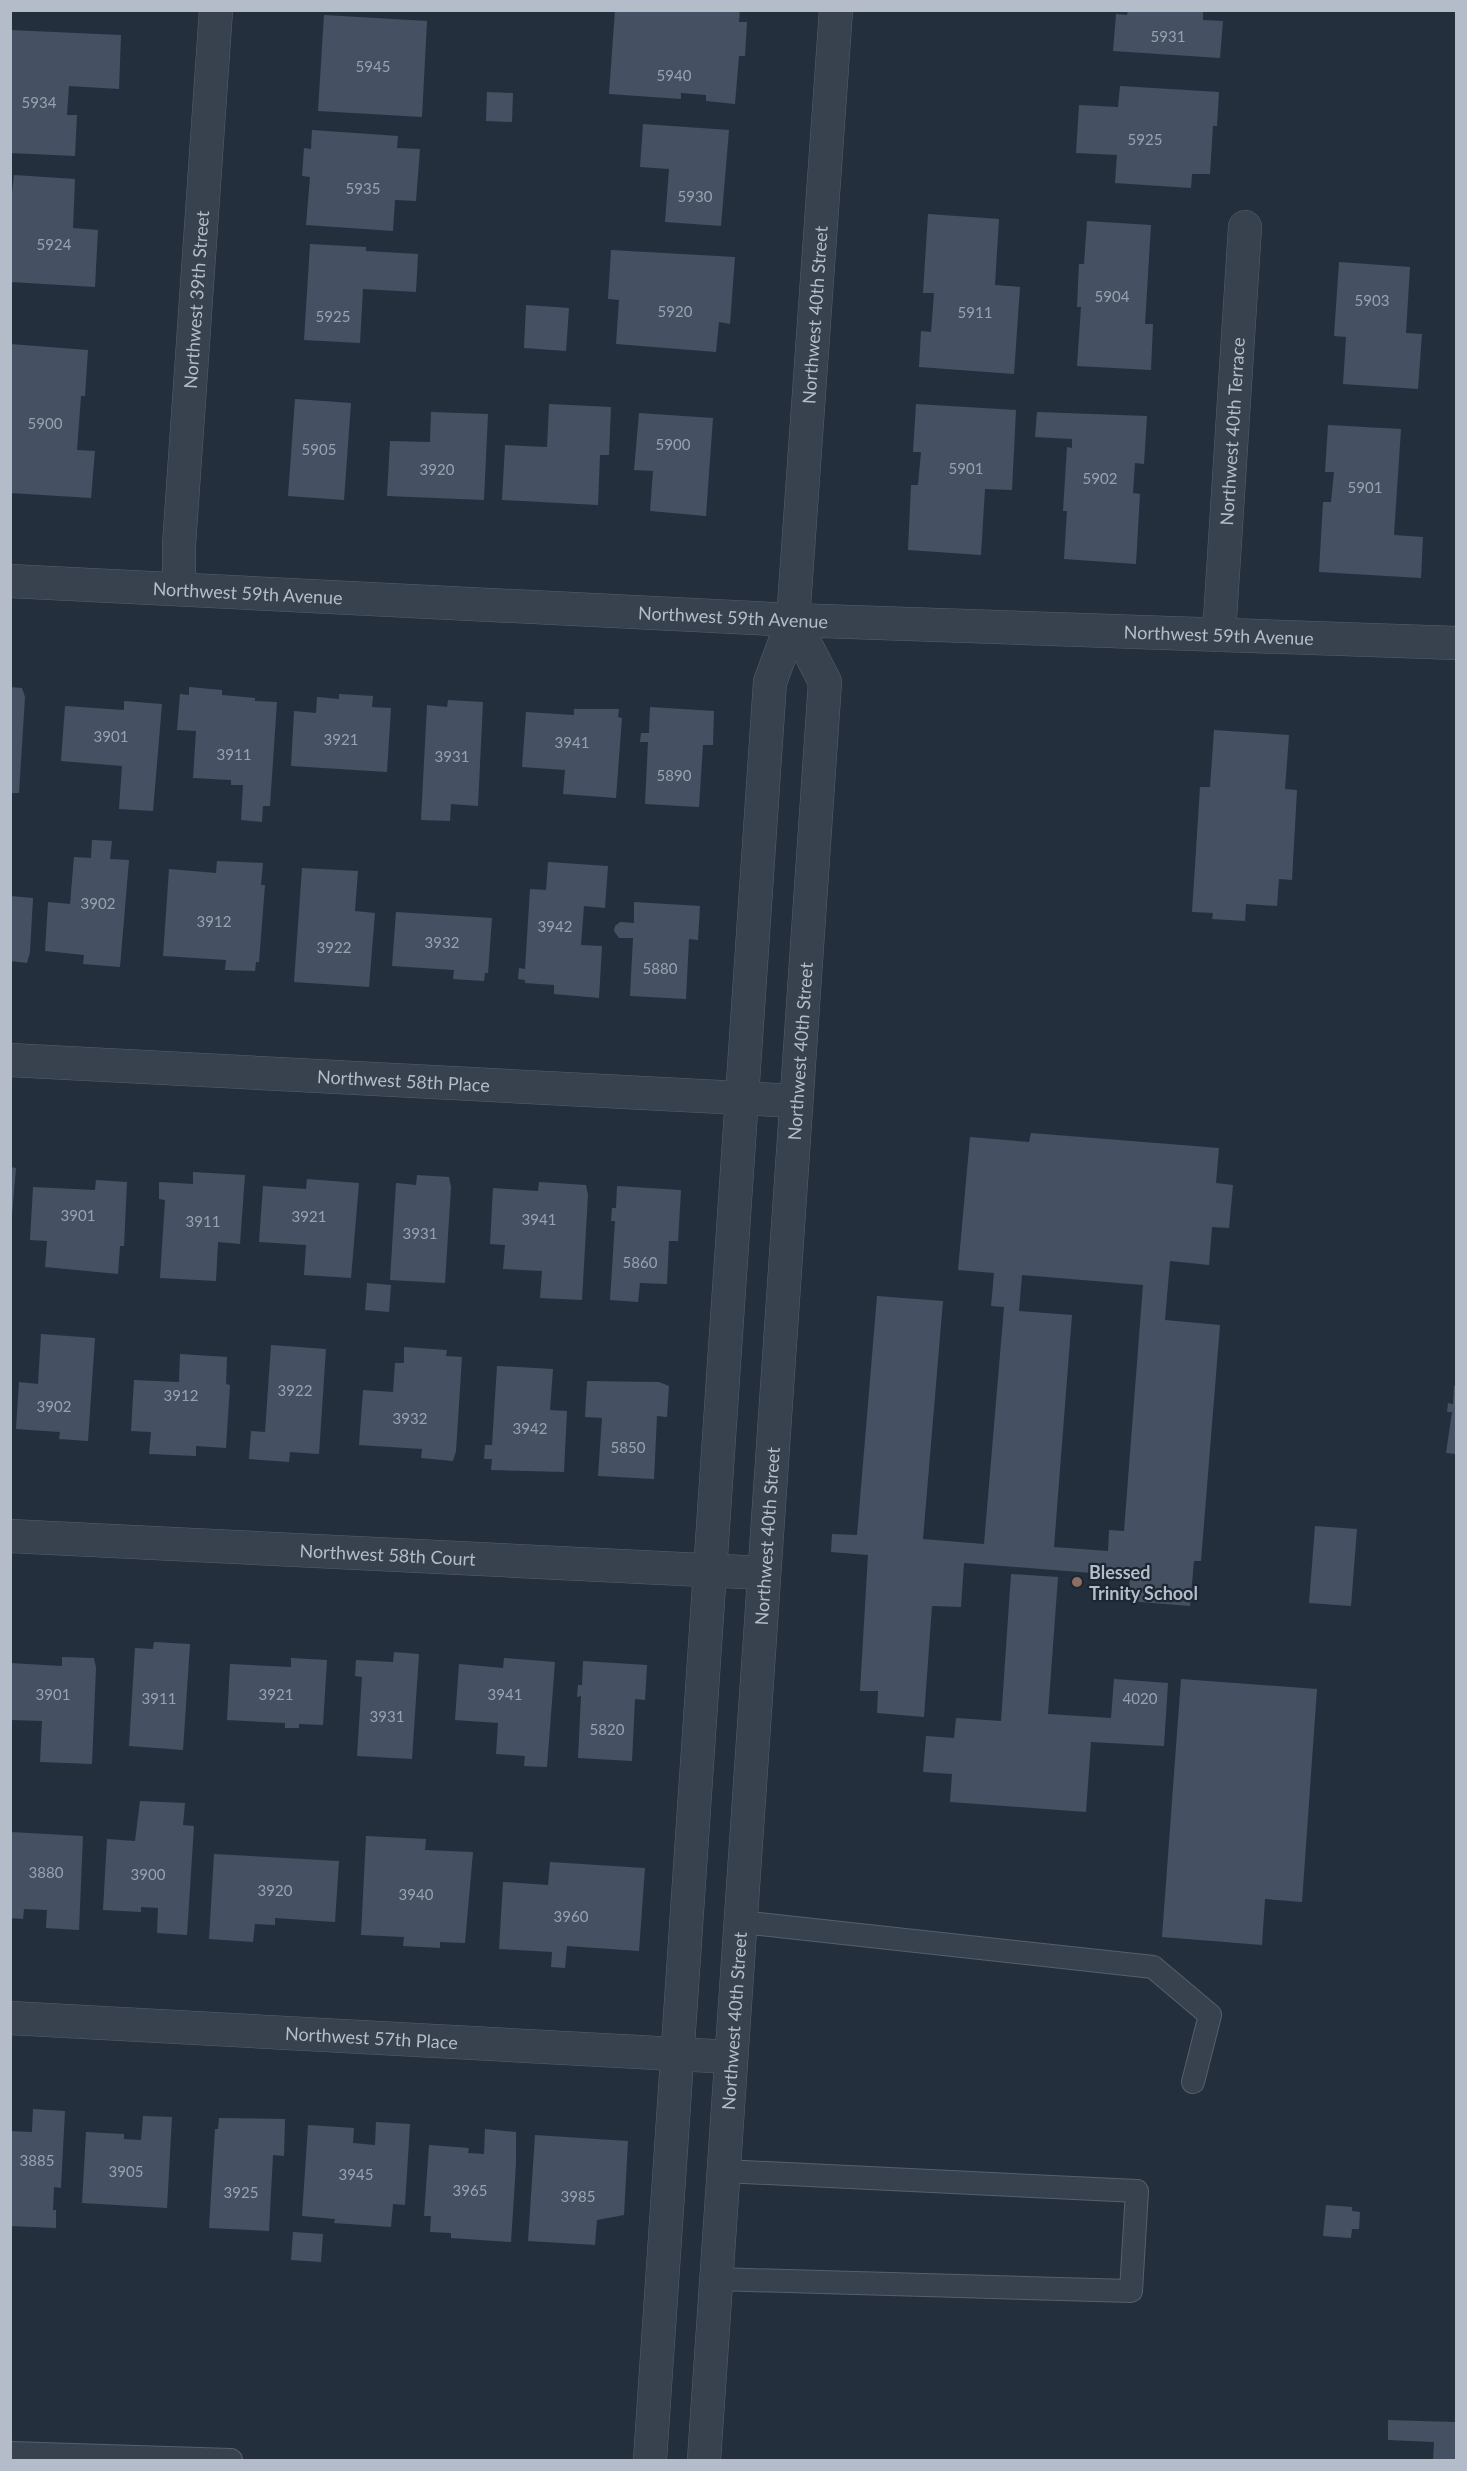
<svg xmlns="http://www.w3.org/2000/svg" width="1467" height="2471" viewBox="0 0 1467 2471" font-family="Lato,sans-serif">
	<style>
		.building { fill: #455162; fill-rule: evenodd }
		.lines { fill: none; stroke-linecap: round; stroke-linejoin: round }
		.service-casing { stroke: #565f6c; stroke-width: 24 }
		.minor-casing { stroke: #565f6c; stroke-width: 34 }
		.service { stroke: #38414e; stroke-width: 22 }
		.minor { stroke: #38414e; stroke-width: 33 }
		.education-dot { fill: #8d6e63; stroke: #1d2633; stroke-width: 2 }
		.labels { text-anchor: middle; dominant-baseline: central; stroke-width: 4.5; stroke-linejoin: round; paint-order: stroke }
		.number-label { font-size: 15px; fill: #98a1af }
		.street-label { font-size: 18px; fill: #b4bcc9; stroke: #1d2633 }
		.poi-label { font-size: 18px; font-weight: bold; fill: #b4bcc9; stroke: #1d2633; text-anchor: start }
	</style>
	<rect width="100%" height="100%" fill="#242f3e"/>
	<!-- building -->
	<path class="building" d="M615,10H740L739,22H747L745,56H739L735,104L706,101V95L681,93V99L609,94Z
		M1128,10H1203V20L1223,21L1220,58L1113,51L1116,14L1127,15Z
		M324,15L427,21L422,117L318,111Z
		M10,30L121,35L119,89L69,86L67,115H77L75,156L10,153Z
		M1120,86L1219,92L1217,126H1213L1210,174H1192L1191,188L1115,183L1117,155L1076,153L1079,105L1118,107Z
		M487,92L513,93L512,122L486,121Z
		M643,124L729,130L721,226L665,222L669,169L640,167Z
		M312,130L398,136L397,148L420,149L416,201L395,200L393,231L306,225L310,177L302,176L304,148L311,149Z
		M14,175L75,179L73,228L98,230L95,287L10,282V212Z
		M928,214L999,219L995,285L1020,287L1014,374L919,367L921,331L931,332L934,293H923Z
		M1087,221L1151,225L1145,324H1153L1151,370L1077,366L1081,307H1077L1078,285L1079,264H1084Z
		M310,244L366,247V251L418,254L416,292L363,289L360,343L304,340Z
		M611,250L735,257L730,324L719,322L716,352L616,344L619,300L608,299Z
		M1339,262L1410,267L1406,333L1422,334L1418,389L1343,384L1346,337L1334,336Z
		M526,305L569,308L566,351L524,348Z
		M10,344L88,350L85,396H81L77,450L95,451L91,498L10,493Z
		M295,399L351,403L344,500L288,496Z
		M549,404L611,407L609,455H600L598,505L502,500L505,445L547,447Z
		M916,404L1016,410L1012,490L985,489L981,555L908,550L911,485H918L921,452H913Z
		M431,412L488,414L484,500L387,496L390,441L430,442Z
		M1037,412L1147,416L1144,464L1135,463L1133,493L1140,494L1136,564L1064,559L1067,511H1063L1067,447L1072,448V439L1035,437Z
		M639,413L713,418L706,516L650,511L653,471L634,470Z
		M1328,425L1401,429L1394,535L1423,537L1421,578L1319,572L1323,502H1331L1334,472H1325Z
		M10,687L22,688L25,697L19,793H10Z
		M189,687L222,690V695L255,698V701L277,702L270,806H263L262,822L241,820L243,785H231V780L193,778L196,731L177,730L180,694L189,695Z
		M339,694L373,696L372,707L391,708L387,772L291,766L294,711L316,713L317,697L339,699Z
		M448,700L483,702L478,806L451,804L450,821L421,820L427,705L447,707Z
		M124,701L162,704L153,811L119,809L122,766L61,761L65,706L124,710Z
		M650,707L714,711L713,745H703L699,807L645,804L648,742H640L641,733H649Z
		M574,709H619L618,717L622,718L616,798L563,794L565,770L522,767L526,712L574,715Z
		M1214,730L1289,735L1285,789L1297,790L1292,880L1279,879L1277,906L1246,904L1245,921L1212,919L1213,913L1192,912L1200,787H1210Z
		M92,840L112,841L110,859L129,860L120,967L83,964L84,955L45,951L48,902L70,904L74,857L91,858Z
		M217,861L263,863L261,885H265L259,962H256L255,971L225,970L226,960L163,956L169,869L216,873Z
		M548,862L608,866L605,908L584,906L581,945L602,946L599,998L554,994V985L525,983V980L518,979L519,968L525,969L530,889L546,890Z
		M302,868L358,871L355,911L375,913L369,987L294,982Z
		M10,896L33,898L30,952L27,963L10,961Z
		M634,902L700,906L698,940L689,939L686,999L630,996L633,938H619L614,931L615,926L620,922L634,923Z
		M396,912L492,918L488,973H485L484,981L453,979L454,970L392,966Z
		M1031,1133L1219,1148L1216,1183L1233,1185L1229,1228L1212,1227L1209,1265L1170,1261L1165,1320L1220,1325L1201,1561H1194L1190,1606L1128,1601L1130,1576L964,1563L961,1607L932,1606L924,1717L877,1713L878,1691H860L868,1555L831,1552L832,1534L857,1535L877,1296L943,1301L923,1539L984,1544L1004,1307L991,1306L994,1273L958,1270L970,1137L1029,1142ZM1022,1275L1143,1285L1124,1531L1109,1530L1108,1551L1054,1547L1072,1315L1019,1311Z
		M10,1167L16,1168L12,1215H10Z
		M193,1172L245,1175L240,1244L218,1242L216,1281L160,1278L165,1200L159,1199V1182L193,1184Z
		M417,1175L449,1177L451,1187L445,1283L390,1280L396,1183L416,1185Z
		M307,1179L359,1183L351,1278L304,1275L306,1245L259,1242L263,1186L306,1189Z
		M96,1180L127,1182L124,1246H120L118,1274L45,1267L47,1241L30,1240L33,1187L95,1190Z
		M539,1182L586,1185L588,1195L582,1300L540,1298L542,1271L503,1269L505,1245L490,1244L493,1188L538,1191Z
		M617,1186L681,1190L678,1241H669L667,1284L640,1283L638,1302L610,1300L615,1221H611L612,1208H616Z
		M367,1283L391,1285L389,1312L365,1310Z
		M41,1334L95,1338L88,1441L59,1439L60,1432L16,1429L19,1382L38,1384Z
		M271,1345L326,1349L319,1454L290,1452L289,1462L249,1459L251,1431L265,1432Z
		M404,1347L447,1350L446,1356L462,1357L456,1451L453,1461L421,1458L422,1449L359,1445L363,1390L393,1392L395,1363H404Z
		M180,1354L227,1357L226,1384L230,1385L226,1448L196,1446V1456L149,1454L151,1432L131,1431L134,1380L179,1382Z
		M497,1366L553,1369L550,1410L567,1411L564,1472L491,1470L492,1459H484L485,1445H492Z
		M587,1381L659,1382L669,1386L667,1417L657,1416L654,1479L598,1476L602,1418L585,1417Z
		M1454,1386H1456V1454L1446,1453L1452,1412H1447L1448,1403L1453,1404Z
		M1315,1526L1357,1529L1351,1606L1309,1603Z
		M1011,1574L1058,1577L1048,1714L1111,1718L1114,1679L1168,1683L1164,1746L1091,1742L1086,1812L950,1802L952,1774L923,1772L926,1736L954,1738L956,1718L1001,1721Z
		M154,1642L190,1644L183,1750L129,1746L135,1648L153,1649Z
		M394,1652L419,1654L412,1759L357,1756L362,1677L355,1676L356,1660L393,1662Z
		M62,1657L94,1658L96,1668L92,1764L40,1762L42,1721L10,1720V1663L62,1666Z
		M291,1658L327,1660L323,1725L299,1724V1728H285V1723L227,1720L230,1664L291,1667Z
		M504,1658L555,1662L547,1767L524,1766L525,1756L496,1754L498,1723L455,1720L459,1664L503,1668Z
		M583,1661L647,1665L645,1700L635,1699L632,1761L578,1758L581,1696L577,1697L578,1685H582Z
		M1181,1679L1317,1689L1302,1902L1265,1899L1262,1945L1162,1937Z
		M140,1801L185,1803L183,1825L194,1826L187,1935L157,1933L158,1908L141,1907V1912L103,1910L107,1839L135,1841Z
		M10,1832L83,1836L79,1930L46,1928L47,1910L24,1909L23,1919L10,1918Z
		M366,1836L426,1839L425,1850L473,1852L465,1943L440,1942V1948L403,1946L404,1937L361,1935Z
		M214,1854L339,1861L335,1922L275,1918V1925L255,1924L253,1942L209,1939Z
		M550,1862L645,1868L639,1951L567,1946L565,1968L551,1967L552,1952L499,1949L503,1882L548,1885Z
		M33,2109L65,2111L61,2188L54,2187L53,2210H56V2228L10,2226V2131L32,2132Z
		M143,2116L172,2117L167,2208L82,2203L86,2132L124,2134V2139L141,2140Z
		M219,2118L285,2119L284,2156L273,2155L269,2231L209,2228L215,2129H218Z
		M376,2122L410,2124L405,2205L393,2204L391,2227L334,2223L335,2219L302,2216L308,2125L354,2128L353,2143L375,2145Z
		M485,2129L516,2132V2164L511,2242L451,2238V2233L430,2232L431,2216H424L429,2145L469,2148L468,2153L484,2154Z
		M535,2135L628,2141L624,2215L597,2220L595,2245L528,2241Z
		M1326,2205L1352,2207V2211L1360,2212L1359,2229H1352L1351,2238L1323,2236Z
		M293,2232L323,2234L321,2262L291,2260Z
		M1388,2420L1456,2422V2460H1433L1434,2442L1388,2440Z"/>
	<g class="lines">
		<defs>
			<path id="service" d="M741,1922L1153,1967L1210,2015L1193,2082
				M716,2279L1131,2291L1137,2191L724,2171
				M10,2453L231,2460"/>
			<g id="minor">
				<path id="s1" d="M10,581L793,620L1456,643"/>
				<path id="s2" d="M179,589V545L216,10"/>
				<path id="s3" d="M1219,635L1245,227"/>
				<path id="s4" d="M10,1060L796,1101"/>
				<path id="s5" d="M10,1536L764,1573"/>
				<path id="s6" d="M10,2018L731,2057"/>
				<path id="s7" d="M650,2460L770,682L793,620L836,10"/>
				<path id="s8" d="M704,2460L825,682L793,620"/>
			</g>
		</defs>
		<!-- service casing -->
		<use href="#service" class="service-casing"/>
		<!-- minor casing -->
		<use href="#minor" class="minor-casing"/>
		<!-- service -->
		<use href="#service" class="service"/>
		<!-- minor -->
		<use href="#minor" class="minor"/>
	</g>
	<!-- markers -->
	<circle class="education-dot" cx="1077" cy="1582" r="6"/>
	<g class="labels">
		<!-- number labels -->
		<g class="number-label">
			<text x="1168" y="36">5931</text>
			<text x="373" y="66">5945</text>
			<text x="674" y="75">5940</text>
			<text x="39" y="102">5934</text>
			<text x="1145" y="139">5925</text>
			<text x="363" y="188">5935</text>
			<text x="695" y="196">5930</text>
			<text x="54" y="244">5924</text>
			<text x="1112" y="296">5904</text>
			<text x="1372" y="300">5903</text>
			<text x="675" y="311">5920</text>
			<text x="975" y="312">5911</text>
			<text x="333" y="316">5925</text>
			<text x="45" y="423">5900</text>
			<text x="673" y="444">5900</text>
			<text x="319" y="449">5905</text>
			<text x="966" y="468">5901</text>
			<text x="437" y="469">3920</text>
			<text x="1100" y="478">5902</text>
			<text x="1365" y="487">5901</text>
			<text x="111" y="736">3901</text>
			<text x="341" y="739">3921</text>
			<text x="572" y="742">3941</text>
			<text x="234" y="754">3911</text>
			<text x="452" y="756">3931</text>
			<text x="674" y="775">5890</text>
			<text x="98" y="903">3902</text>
			<text x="214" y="921">3912</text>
			<text x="555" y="926">3942</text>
			<text x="442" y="942">3932</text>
			<text x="334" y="947">3922</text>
			<text x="660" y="968">5880</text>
			<text x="78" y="1215">3901</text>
			<text x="309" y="1216">3921</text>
			<text x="539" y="1219">3941</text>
			<text x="203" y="1221">3911</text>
			<text x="420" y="1233">3931</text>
			<text x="640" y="1262">5860</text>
			<text x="295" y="1390">3922</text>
			<text x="181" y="1395">3912</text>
			<text x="54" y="1406">3902</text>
			<text x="410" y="1418">3932</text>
			<text x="530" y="1428">3942</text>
			<text x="628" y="1447">5850</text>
			<text x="53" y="1694">3901</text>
			<text x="276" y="1694">3921</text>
			<text x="505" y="1694">3941</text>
			<text x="159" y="1698">3911</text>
			<text x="1140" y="1698">4020</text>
			<text x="387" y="1716">3931</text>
			<text x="607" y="1729">5820</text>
			<text x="46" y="1872">3880</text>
			<text x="148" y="1874">3900</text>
			<text x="275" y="1890">3920</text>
			<text x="416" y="1894">3940</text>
			<text x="571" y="1916">3960</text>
			<text x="37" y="2160">3885</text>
			<text x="126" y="2171">3905</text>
			<text x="356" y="2174">3945</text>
			<text x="470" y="2190">3965</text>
			<text x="241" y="2192">3925</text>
			<text x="578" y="2196">3985</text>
		</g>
		<!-- street labels -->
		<g class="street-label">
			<text stroke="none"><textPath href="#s2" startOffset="290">Northwest 39th Street</textPath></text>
			<text stroke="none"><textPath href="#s7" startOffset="2154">Northwest 40th Street</textPath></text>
			<text stroke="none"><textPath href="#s3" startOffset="204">Northwest 40th Terrace</textPath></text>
			<text stroke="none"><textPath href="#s1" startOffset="238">Northwest 59th Avenue</textPath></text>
			<text stroke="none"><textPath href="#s1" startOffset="724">Northwest 59th Avenue</textPath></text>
			<text stroke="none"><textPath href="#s1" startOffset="1210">Northwest 59th Avenue</textPath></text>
			<text stroke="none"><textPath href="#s8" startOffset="1412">Northwest 40th Street</textPath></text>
			<text stroke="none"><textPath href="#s4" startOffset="394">Northwest 58th Place</textPath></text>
			<text stroke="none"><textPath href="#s8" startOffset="926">Northwest 40th Street</textPath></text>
			<text stroke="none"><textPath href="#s5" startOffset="378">Northwest 58th Court</textPath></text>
			<text stroke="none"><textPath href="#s8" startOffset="440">Northwest 40th Street</textPath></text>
			<text stroke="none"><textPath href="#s6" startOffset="362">Northwest 57th Place</textPath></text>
		</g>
		<!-- poi labels -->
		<g class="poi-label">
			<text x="1089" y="1572">Blessed<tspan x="1089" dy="21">Trinity School</tspan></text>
		</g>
	</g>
	<!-- border -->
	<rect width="1467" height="2471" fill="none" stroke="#b4bcc9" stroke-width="24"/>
</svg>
